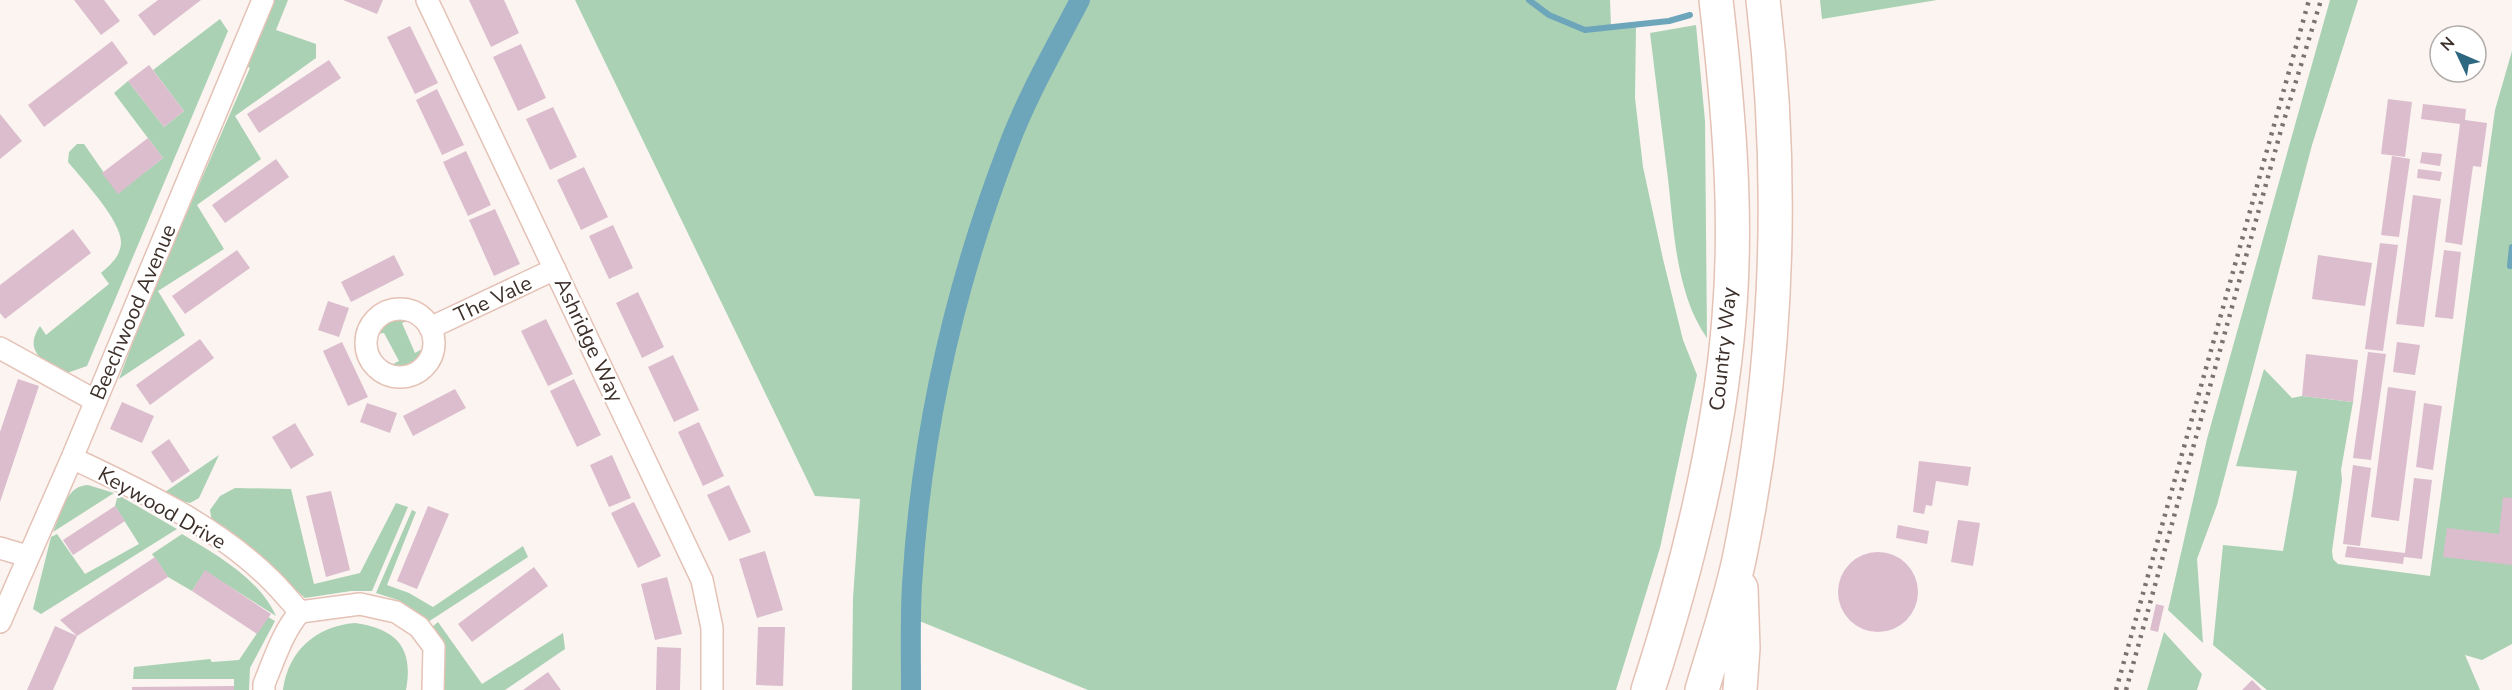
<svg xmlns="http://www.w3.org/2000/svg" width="2512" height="690" viewBox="0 0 2512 690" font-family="'Nunito Sans',sans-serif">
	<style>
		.green { fill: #aad1b3 }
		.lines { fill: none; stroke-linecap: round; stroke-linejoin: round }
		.stream { stroke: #6da5bb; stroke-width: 6 }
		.canal { stroke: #6da5bb; stroke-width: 20 }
		.building { fill: #dcbdcd }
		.street-casing { stroke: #e4c2b6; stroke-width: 24 }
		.highway-casing { stroke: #e4c2b6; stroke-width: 36 }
		.street { stroke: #fff; stroke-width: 21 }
		.highway { stroke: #fff; stroke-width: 33 }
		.rail { stroke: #7c716d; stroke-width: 4.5; stroke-dasharray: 3 6; stroke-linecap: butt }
		.labels { text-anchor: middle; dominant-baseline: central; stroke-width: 4.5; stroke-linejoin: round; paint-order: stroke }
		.street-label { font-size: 21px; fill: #3d302b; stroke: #fff }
	</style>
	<rect width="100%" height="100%" fill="#fbf4f1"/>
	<!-- green -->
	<path class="green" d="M273,0H288L276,30L316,44V58L235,116L261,159L197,205L224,249L158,291L185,335L119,379L150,297L250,68L245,65Z
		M575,0H1610L1611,27L1636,25L1635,98L1643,167L1663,259L1683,340L1697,375L1660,548L1616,690H1088L912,618L911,690H852L853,598L860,499L815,496Z
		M1820,0H1937L1822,19Z
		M2330,0H2358L2312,145L2217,505L2197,559L2203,643L2168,610L2207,439Z
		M220,19L228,31L87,366L67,373C46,363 22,353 40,326L46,335L109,284L101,273C111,264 120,257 121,243C122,221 82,179 68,162L69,152L77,144H84L118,193L163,158L114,93L128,81L164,127L184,111L153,70Z
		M1696,25L1705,121L1707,338C1676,294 1674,231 1668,179C1662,131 1656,82 1650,33Z
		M2512,51V644L2482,660L2465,655L2480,690H2267L2213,645L2223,545L2283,551L2297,471L2236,466L2264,369L2292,398L2302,396L2353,402L2341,470L2342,480L2332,551L2333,559L2338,564L2430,576L2495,110Z
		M396,315L409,320L402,323L415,353L424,348C422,362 412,368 400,370L391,365L399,361L384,333L377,334L380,322Z
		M219,455L199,498L190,503L181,501L165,492Z
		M88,485L114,493L53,532C61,514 65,486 88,485Z
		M235,488L291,489L314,584L360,573L396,503L408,507L372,591H351L305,598L259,557L212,522L210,510L220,496Z
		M120,496L177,529L41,614L33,609L51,537L57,534L85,574L139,544L115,506L117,498Z
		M412,510L416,512L387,585L409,593L433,607L523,546L528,557L428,622L398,600L376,593Z
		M182,534C216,555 258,577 276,616L205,571L192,591L168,577L152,554Z
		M268,617L275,621L250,668L249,690H234V679H133L134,667L210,659L212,662L239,660Z
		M438,622L482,684L563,633L565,649L505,690H442L431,628Z
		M355,623C396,629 414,647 406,690H283C288,651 316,626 355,623Z
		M2164,632L2202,674L2197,690H2147Z"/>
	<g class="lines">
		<!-- stream -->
		<path class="stream" d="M1529,0L1549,15L1585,30L1669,21L1690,15
			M2510,266L2512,247"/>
		<!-- canal -->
		<path class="canal" d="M911,690C911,655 910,620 912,585C921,435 954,287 1008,147C1027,96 1055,48 1080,0"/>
	</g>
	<!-- building -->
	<path class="building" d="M74,0H104L120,21L101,35Z
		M158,0H201L154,36L138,15Z
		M343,0H383L377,14Z
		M469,0H504L519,33L491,47Z
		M410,26L438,83L415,94L387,37Z
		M112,41L128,63L44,127L28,105Z
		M521,44L546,98L518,111L493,57Z
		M329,60L341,78L259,133L247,114Z
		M149,65L184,111L164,127L128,81Z
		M437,89L464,145L442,155L416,100Z
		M2388,99L2412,102L2405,157L2381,154Z
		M2423,104L2466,109L2465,120L2487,123L2481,167L2473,166L2462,245L2445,242L2460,124L2421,119Z
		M553,107L577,157L550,170L526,119Z
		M0,114L22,141L0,159Z
		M148,138L163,158L118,194L102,173Z
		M466,151L491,205L468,216L443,162Z
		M2422,152L2442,154L2440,166L2420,163Z
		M2392,156L2410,159L2399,237L2381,235Z
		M276,159L289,177L225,223L212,205Z
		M584,167L608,217L581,230L557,180Z
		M2418,169L2442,172L2440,181L2417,178Z
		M2413,195L2441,199L2424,327L2396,324Z
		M495,209L520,264L494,276L469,220Z
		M613,225L633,268L609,279L589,236Z
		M73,229L91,253L5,319L0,313V285Z
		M2380,243L2398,245L2383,351L2365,349Z
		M237,250L250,268L185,314L172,296Z
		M2444,250L2461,252L2453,319L2435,317Z
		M394,255L404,275L351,302L341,282Z
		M2318,255L2372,263L2365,306L2312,299Z
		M638,292L664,347L642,358L616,303Z
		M328,301L349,308L339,337L318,330Z
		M546,319L573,374L548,386L521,331Z
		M200,339L214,358L150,405L136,385Z
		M342,342L368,397L348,406L323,351Z
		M2397,342L2420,345L2415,375L2393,372Z
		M2368,352L2386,354L2371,460L2353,458Z
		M2306,354L2358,360L2353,402L2302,396Z
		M673,355L699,410L674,422L648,367Z
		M18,379L39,386L0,502V432Z
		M574,379L601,435L577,447L550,391Z
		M2388,387L2416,391L2399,521L2371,517Z
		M455,389L466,408L413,436L403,416Z
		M122,402L154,416L142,443L110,429Z
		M367,403L397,413L390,433L360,422Z
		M2424,403L2442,406L2433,470L2416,467Z
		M699,422L724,476L703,486L678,432Z
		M295,423L314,455L291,469L272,437Z
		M169,439L190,471L172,483L151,452Z
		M612,455L631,498L609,507L590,465Z
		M1919,461L1971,467L1968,486L1936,481L1932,506L1926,505L1924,514L1913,512Z
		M2353,465L2371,468L2360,546L2343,544Z
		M2414,478L2432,480L2422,559L2404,557L2403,564L2345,557L2347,546L2405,553Z
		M729,485L751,532L729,541L707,495Z
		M331,491L350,570L326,577L306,496Z
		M2503,497L2512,498V565L2443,557L2447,528L2499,534Z
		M634,502L661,556L638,568L611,513Z
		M115,506L125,521L73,555L63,540Z
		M428,506L449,514L417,589L397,581Z
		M1958,520L1980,523L1973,566L1951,562Z
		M1898,525L1929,531L1927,544L1896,538Z
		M765,551L783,610L757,618L739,559Z
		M1838 592a40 40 0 1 1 80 0a40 40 0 1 1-80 0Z
		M155,557L168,577L77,636L60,620Z
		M534,567L548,586L472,642L458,624Z
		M205,570L271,614L257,634L192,591Z
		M667,577L682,634L655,640L641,584Z
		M2156,604L2164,606L2158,632L2150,630Z
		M55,626L77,636L53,690H27Z
		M758,627H785L783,686L756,685Z
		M657,647L681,648L680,690H656Z
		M548,672L561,690H523Z
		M2252,680L2262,690H2242Z
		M234,686V690H132V687Z"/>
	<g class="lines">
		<defs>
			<path id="street" d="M427,0L702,580L712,628V690
				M366 343a34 34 0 1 1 68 0a34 34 0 1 1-68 0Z
				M430,328L555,269
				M0,348L96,401
				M72,458C142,491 217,526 272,581C282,591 291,602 300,612L360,604L396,612L419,627L434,647L433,690
				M0,548L27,556
				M0,622L72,458L263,0
				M264,690V684C274,660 283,631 300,612"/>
			<path id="highway" d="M1648,690C1687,570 1719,444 1729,318C1738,212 1728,105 1716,0
				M1702,690C1715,645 1731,600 1740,555C1777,372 1785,185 1763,0
				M1740,690L1743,648L1741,588"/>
		</defs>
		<!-- street casing -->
		<use href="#street" class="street-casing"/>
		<!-- highway casing -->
		<use href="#highway" class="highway-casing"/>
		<!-- street -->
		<use href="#street" class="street"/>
		<!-- highway -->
		<use href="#highway" class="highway"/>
		<!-- rail -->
		<path class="rail" d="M2116,690L2309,0
			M2126,690L2281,130L2321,0"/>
	</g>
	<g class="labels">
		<!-- street labels -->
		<g class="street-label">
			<text transform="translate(493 299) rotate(-25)">The Vale</text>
			<text transform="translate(133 312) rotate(-67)">Beechwood Avenue</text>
			<text transform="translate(589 340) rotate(65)">Ashridge Way</text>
			<text transform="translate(1723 349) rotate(-84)">Country Way</text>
			<text transform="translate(162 508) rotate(30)">Keywood Drive</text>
		</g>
	</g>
	<!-- north arrow -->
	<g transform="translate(2458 54) rotate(314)"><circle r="28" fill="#ffffff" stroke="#b1acaa" stroke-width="1.5"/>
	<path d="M0-4.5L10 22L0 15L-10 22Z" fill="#2d6780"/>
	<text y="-9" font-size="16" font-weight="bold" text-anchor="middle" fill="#3d302b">N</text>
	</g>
</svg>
